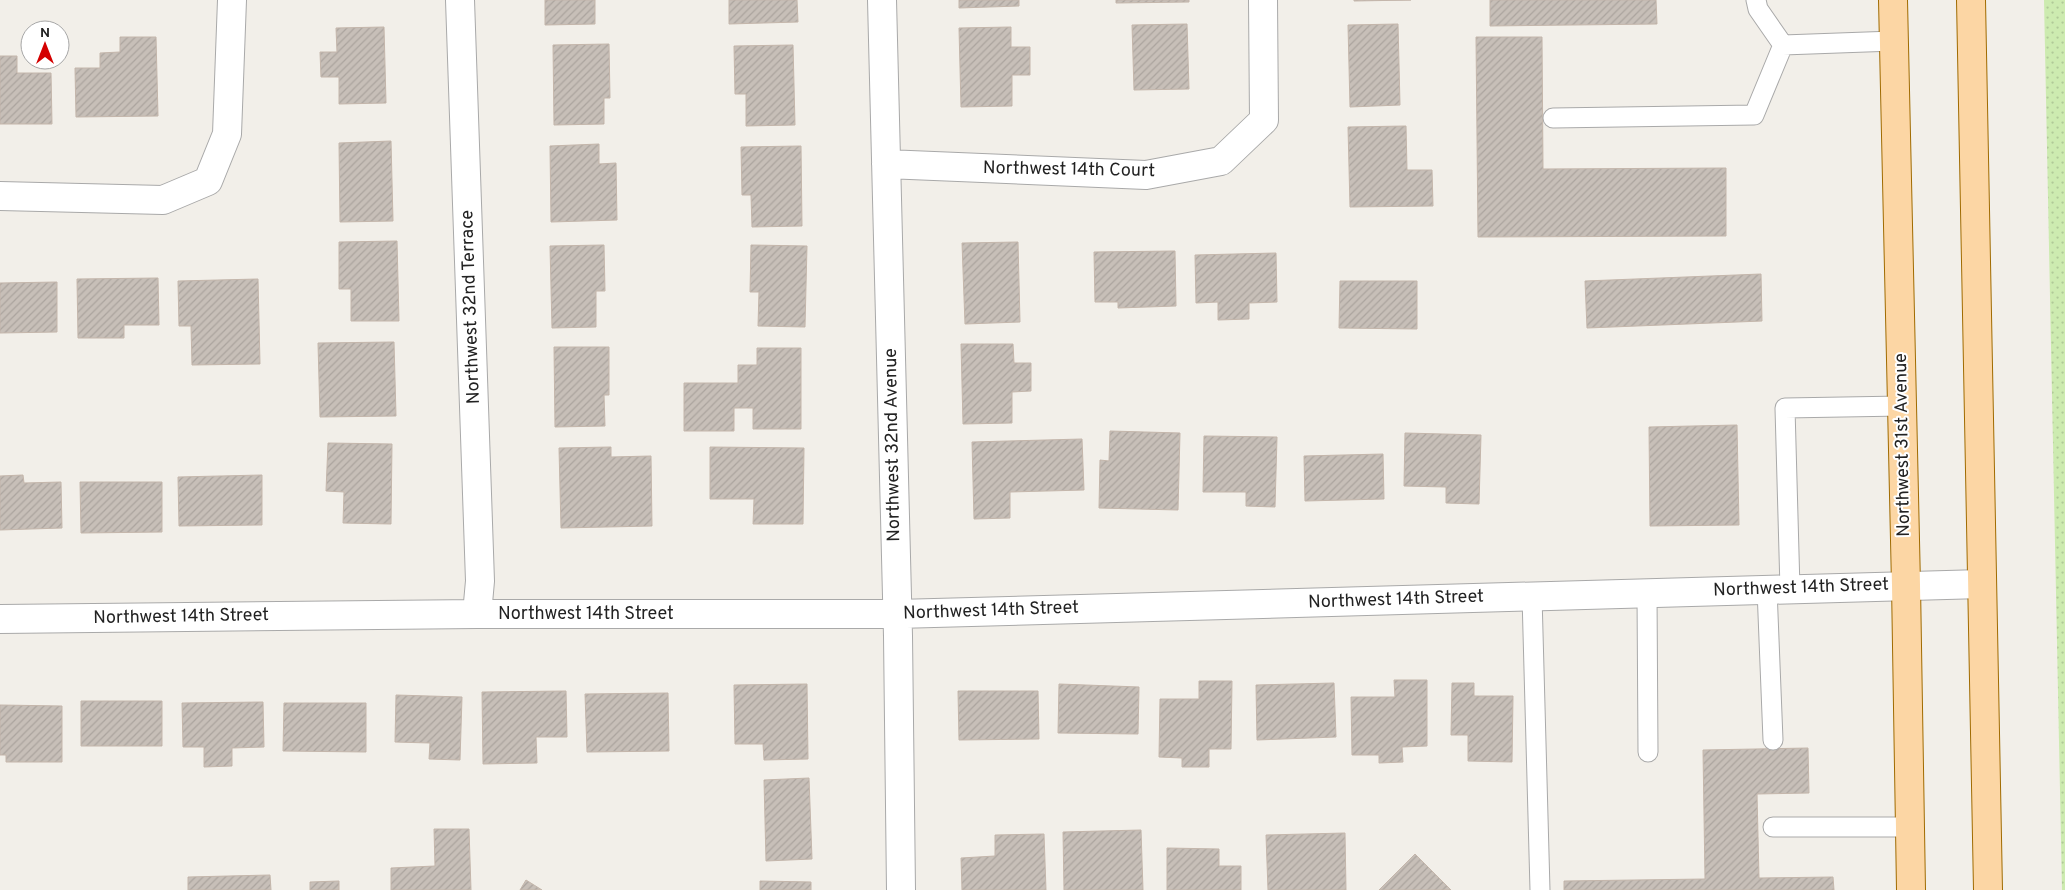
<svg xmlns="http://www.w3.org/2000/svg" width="2065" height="890" viewBox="0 0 2065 890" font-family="Overpass,sans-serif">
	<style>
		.grass { fill: url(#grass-dots) }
		.building { fill: url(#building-hatch); stroke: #c4b6ab }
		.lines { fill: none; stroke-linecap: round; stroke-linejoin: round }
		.lane-casing { stroke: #a9a9a9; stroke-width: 21 }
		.street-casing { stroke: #a9a9a9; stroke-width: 30 }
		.primary-casing { stroke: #a06b00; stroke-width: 30 }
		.lane { stroke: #fff; stroke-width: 19 }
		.street { stroke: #fff; stroke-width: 28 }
		.primary { stroke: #fcd6a4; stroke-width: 28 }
		.labels { text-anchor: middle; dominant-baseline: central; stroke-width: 4; stroke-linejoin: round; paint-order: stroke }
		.street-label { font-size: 18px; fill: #222; stroke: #fff }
	</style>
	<defs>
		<pattern id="grass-dots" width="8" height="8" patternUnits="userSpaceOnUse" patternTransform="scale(1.25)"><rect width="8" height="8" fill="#cdebb0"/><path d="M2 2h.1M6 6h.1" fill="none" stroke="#b0c997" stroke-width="1.8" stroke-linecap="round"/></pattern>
		<pattern id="building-hatch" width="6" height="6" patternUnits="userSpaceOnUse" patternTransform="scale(1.25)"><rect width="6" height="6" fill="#c7bfb8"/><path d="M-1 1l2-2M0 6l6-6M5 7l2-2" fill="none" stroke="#aba49e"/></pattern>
	</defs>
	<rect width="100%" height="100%" fill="#f2efe9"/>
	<!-- grass -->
	<path class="grass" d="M2044,0H2065V890H2062Z"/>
	<!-- building -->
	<path class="building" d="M545,0H595V24L545,25Z
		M729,0H797L798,22L729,24Z
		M959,0H1019V6L959,8Z
		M1116,0H1189V2L1116,3Z
		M1354,0H1411L1354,1Z
		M1490,0H1656L1657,24L1490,26Z
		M1187,24L1189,89L1134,90L1132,25Z
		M1398,24L1400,105L1350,107L1348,25Z
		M384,27L386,103L339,104V77H321L320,52H337L336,28Z
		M1011,27V47H1030V75H1012V106L961,107L959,28Z
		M120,37H156L158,116L76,117L75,68H100V53L120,52Z
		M1476,37H1542L1543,169L1726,168V236L1478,237Z
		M609,44L610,98H604V124L554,125L553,45Z
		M793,45L795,125L746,126V94H735L734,46Z
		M0,56H17V73H51L52,124H0Z
		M1406,126L1407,170H1432L1433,206L1350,207L1348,127Z
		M391,141L393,221L340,222L339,143Z
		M599,144V164L616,163L617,220L551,222L550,146Z
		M801,146L802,226L752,227L751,195H742L741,147Z
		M397,241L399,321H351V289H339V242Z
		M1018,242L1020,322L965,324L962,243Z
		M604,245L605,291H596V327L552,328L550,246Z
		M751,245L807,246L805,327L758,326L759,292H750Z
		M1175,251L1176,306L1118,308V302H1095L1094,252Z
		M1276,253L1277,302L1249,303V319L1218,320V302L1196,303L1195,255Z
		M1761,274L1762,321L1587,328L1585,281Z
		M158,278L159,325H124V338H78L77,279Z
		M258,279L260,364L192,365L191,326H179L178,281Z
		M1340,281H1417V329L1339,328Z
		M57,282V332L0,333V283Z
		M394,342L396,416L320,417L318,343Z
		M961,344H1013L1014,363H1031V391L1012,392V423L963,424Z
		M554,347H609V395H604L605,426L555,427Z
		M757,348H801V429H753V408H734V431H684V383H738V365H757Z
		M1737,425L1739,525L1650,526L1649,427Z
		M1110,431L1180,433L1178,510L1099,508L1100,460L1109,461Z
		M1405,433L1481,435L1479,504L1446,503V487L1404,486Z
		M1204,436L1277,437L1275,507L1246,506V492H1203Z
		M1082,439L1084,490L1010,492V518L974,519L972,442Z
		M328,443L392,444L391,524L343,523L344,492L326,491Z
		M611,447V457L651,456L652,526L561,528L559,448Z
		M710,447L804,448L803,524H753L754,499H710Z
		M1383,454L1384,499L1305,501L1304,456Z
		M23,475L24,483L61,482L62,528L0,530V476Z
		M262,475V525L179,526L178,477Z
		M80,482H162V532L81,533Z
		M1394,680H1427V746L1402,747L1403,762L1379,763V755H1352L1351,697H1395Z
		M1199,681H1232L1231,749H1209V767H1182V758L1159,757L1160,699H1199Z
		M1334,683L1336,737L1257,740L1256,685Z
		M1452,683H1474V696H1513L1512,762L1468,761V735H1451Z
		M807,684L808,759L764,760L763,744H735L734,685Z
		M1059,684L1139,687L1138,734L1058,733Z
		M566,691L567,737H536L537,763L483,764L482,692Z
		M958,691H1038L1039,739L959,740Z
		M668,693L669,751L587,752L585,694Z
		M396,695L462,697L460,760L429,759L430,743L395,742Z
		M81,701H162V746H81Z
		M263,702L264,747L232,748V766L204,767V747H183L182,703Z
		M284,703H366V752L283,751Z
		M0,705L62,706V762H6V755H0Z
		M1808,748L1809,793L1757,794L1759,878L1833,877L1834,890H1564V881L1705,879L1703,750Z
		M809,778L812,859L766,861L764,780Z
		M434,829H469L471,890H391V868L435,866Z
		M1141,830L1143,890H1064L1063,832Z
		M1345,833L1346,890H1268L1266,835Z
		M1044,834L1046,890H962L961,858L995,856V835Z
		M1167,848L1219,849V866H1241V890H1167Z
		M1415,854L1451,890H1379Z
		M270,875L271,890H188V877Z
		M526,880L542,890H520Z
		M339,881V890H310V882Z
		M760,881L811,882V890H760Z"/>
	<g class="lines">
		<defs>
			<path id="lane" d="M1756,0L1758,9L1783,45L1894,41
				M1553,118L1754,115L1783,45
				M1767,589L1773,740
				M1790,589L1785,408L1902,406
				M1647,593L1648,752
				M1532,596L1540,890
				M1773,827H1910"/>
			<path id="street" d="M460,0L480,581L477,614
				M882,0L898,636L901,890
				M886,164L1146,175L1221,161L1264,120L1263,0
				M0,196L163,200L208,181L227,134L232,0
				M0,619L477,614H897L1982,584"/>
			<path id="primary" d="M1893,0L1906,585L1911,890
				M1971,0L1988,890"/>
		</defs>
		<!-- lane casing -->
		<use href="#lane" class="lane-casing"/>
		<!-- street casing -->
		<use href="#street" class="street-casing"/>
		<!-- primary casing -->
		<use href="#primary" class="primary-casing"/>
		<!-- lane -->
		<use href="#lane" class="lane"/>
		<!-- street -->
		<use href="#street" class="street"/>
		<!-- primary -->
		<use href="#primary" class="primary"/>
	</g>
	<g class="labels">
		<!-- street labels -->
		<g class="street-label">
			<text transform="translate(1069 170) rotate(1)">Northwest 14th Court</text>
			<text transform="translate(471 307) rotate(-92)">Northwest 32nd Terrace</text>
			<text transform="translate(893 445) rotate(-91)">Northwest 32nd Avenue</text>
			<text transform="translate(1903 445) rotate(-91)">Northwest 31st Avenue</text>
			<text transform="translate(1801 588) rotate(-2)">Northwest 14th Street</text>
			<text transform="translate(1396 600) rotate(-2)">Northwest 14th Street</text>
			<text transform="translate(991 611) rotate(-2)">Northwest 14th Street</text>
			<text x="586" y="614">Northwest 14th Street</text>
			<text transform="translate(181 617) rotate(-1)">Northwest 14th Street</text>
		</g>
	</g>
	<!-- north arrow -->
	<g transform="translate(45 45)"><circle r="24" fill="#ffffff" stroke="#a7a7a7"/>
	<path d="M0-4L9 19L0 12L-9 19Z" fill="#d40000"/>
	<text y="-8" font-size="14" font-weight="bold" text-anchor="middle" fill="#222222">N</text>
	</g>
</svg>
